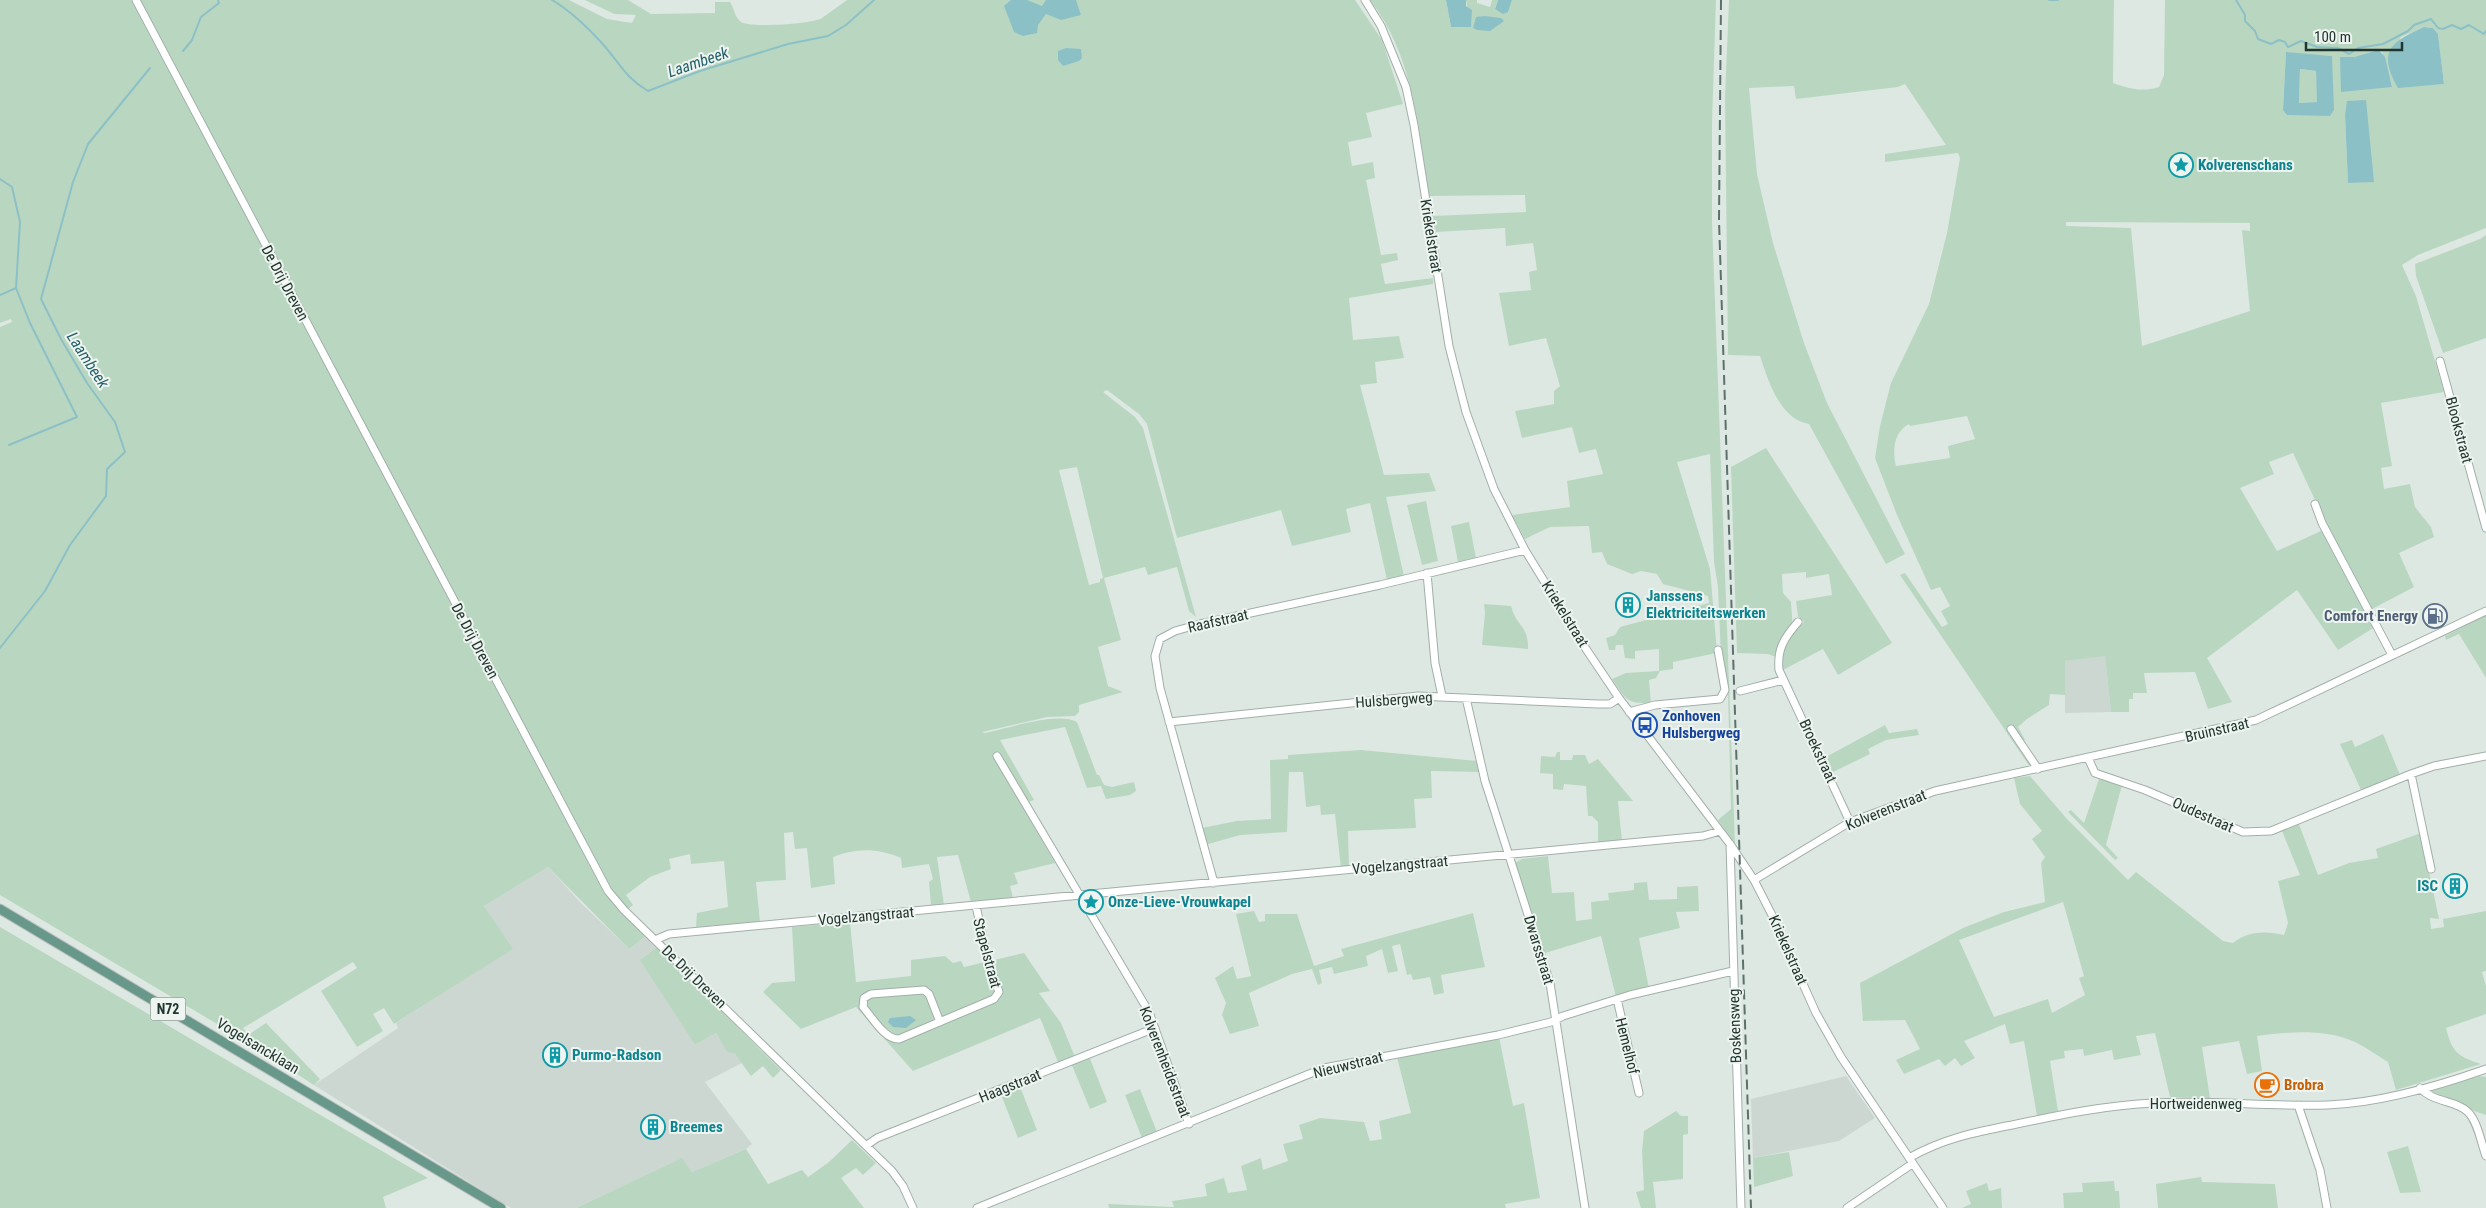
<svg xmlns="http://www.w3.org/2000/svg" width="2486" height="1208" viewBox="0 0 2486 1208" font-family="'Roboto Condensed',sans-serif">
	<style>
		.built { fill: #cdd7d2 }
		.green { fill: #b9d7c0; fill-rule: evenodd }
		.water { fill: #8cc0c7; fill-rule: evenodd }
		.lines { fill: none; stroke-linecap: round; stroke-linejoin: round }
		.stream { stroke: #8cc0c7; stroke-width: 2 }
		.minor-casing { stroke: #a2afa9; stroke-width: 9 }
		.major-casing { stroke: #bdc2c1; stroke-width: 11 }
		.minor { stroke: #fff; stroke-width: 7 }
		.major { stroke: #68988a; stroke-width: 9 }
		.rail { stroke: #5c716b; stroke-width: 2; stroke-dasharray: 10 5; stroke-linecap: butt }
		.labels { text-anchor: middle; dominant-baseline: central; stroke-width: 4; stroke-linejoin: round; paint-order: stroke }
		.shield { fill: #eef5f1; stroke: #5f6f69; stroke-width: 1 }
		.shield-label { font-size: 14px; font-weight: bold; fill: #22352f }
		.culture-label { font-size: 15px; font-weight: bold; fill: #0d838f; stroke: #eef5f1; text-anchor: start }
		.street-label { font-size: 15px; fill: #22352f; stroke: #eef5f1 }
		.service-label { font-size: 15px; font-weight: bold; fill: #4e5e75; stroke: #eef5f1; text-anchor: end }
		.transit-label { font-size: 15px; font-weight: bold; fill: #164399; stroke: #eef5f1; text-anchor: start }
		.food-label { font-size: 15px; font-weight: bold; fill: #c56008; stroke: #eef5f1; text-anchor: start }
		.water-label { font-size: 16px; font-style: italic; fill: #246069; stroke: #eef5f1 }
	</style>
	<rect width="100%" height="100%" fill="#dee8e3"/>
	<!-- built -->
	<path class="built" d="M2105,655L2111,712L2065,713V661Z
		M548,867L581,903L629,949L646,936L657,947L641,959L695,1045L716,1033L727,1051L735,1054L742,1063L705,1082L752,1144L746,1149L692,1172L681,1159L576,1208H511L314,1085L398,1028L396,1023L512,949L484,906Z
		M1846,1076L1875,1118L1839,1141L1753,1158L1751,1099Z"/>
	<!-- green -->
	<path class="green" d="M0,0H569L607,19L632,23L636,15L614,14L585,0H628L651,14L715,13V2H730C734,8 735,18 741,22C750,28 813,24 822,18C830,12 839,6 847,0H1355L1382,40L1403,104L1366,113L1372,137L1348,142L1352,166L1373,162L1375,178L1366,180L1381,255L1397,253L1398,260L1381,264L1385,284L1433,278V284L1349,298L1353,340L1399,336L1404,358L1375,362L1377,383L1360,385L1384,475L1429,473L1436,491L1386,497L1404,576L1387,580L1370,503L1346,509L1351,532L1292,546L1281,510L1177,538L1147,424L1139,414L1107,390L1103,392L1135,417L1143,428L1196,617L1189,611L1177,567L1148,575L1145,567L1104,578L1121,640L1098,647L1108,686L1123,692L1079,705V712L1075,716L1047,717L982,732L984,733C1006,729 1058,711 1077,722L1097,775H1099L1104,785L1112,787L1134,782L1136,791L1130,795L1106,799L1101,786L1087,788L1065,727L1000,740L1034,800L1028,802L995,759L1055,863L1014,873L1018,884L1010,886L1013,898L971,902L958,855L937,857L944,905L931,906L929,882L933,879L929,864L902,868L901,858C876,848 857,848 833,857L835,884L811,888L807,848L795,849L793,832L784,833L786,880L756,882L760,922L696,927L697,913L728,907L724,861L691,864L690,854L669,859L671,869L650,877L626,895L633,905L624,912L646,936L629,949L548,867L484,906L513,949L394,1024L384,1008L373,1014L383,1031L357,1047L321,991L357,968L353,962L243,1028L248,1035L266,1023L320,1079L314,1085L234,1034L0,895V327L12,322L11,319L0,323ZM1077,467L1103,578L1100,579V582L1089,585L1059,470Z
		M1370,0H1446L1451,27H1471L1466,0H1477V3L1490,7L1492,0H1498L1495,9L1508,12L1512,0H1716L1712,124V221L1735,844L1718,820L1731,809L1728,692L1721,656L1718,587L1714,562L1710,454L1677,462L1710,569L1717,653L1673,662V669L1660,671L1656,678L1649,680L1651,703C1626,704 1626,699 1612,679L1626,673L1659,671V649L1635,651V659L1625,658L1623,645H1616L1615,650H1609L1606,638L1615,635L1620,627L1709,603L1708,596L1663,584L1657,574L1641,571L1632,574L1607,564L1602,552L1592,553L1589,526L1550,527L1525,539L1512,515L1570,507L1567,481L1603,474L1596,449L1579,453L1572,427L1522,438L1515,411L1554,404V391L1560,386L1546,338L1509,346L1499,293L1531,290L1529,272L1537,270L1533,243L1506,246L1505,228L1436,232L1433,216L1526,212L1525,195L1429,196C1419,129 1413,55 1370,0Z
		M1729,0H2114L2113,83C2130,89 2142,92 2159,87L2164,75L2165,0H2486V228L2418,255L2402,265L2416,296L2444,392L2381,403L2392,466L2381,468L2384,489L2410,484L2415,507L2431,527L2434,537L2399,553L2414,587L2372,609L2336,543L2375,627L2338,650L2297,590L2207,658L2232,702L2208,709L2195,672L2144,673L2147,693H2133V699H2129V712H2111L2105,656L2065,661V695L2050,694L2049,705L2027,719L2018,727L2025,740L2019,745L2033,765L2030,767L1900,575L1905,573L1942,627L1948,624L1941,611L1950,606L1940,587L1931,590L1897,515L1875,458L1880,426L1891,383L1929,304L1947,233L1960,158L1958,153L1885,162V154L1946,145L1905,84L1898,87L1796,99L1794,86L1749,88L1757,174L1773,243L1804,343L1827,403L1905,554L1886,564L1809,424C1780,420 1768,380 1760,356L1728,355L1725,97ZM2424,27L2433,28L2438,34L2444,84L2398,87L2389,64L2401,37ZM2382,51L2392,86L2340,57H2354ZM2286,53L2332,56L2329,116L2283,110ZM2345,115L2374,181L2373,182H2348ZM2066,222L2250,223V231L2242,230L2250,311L2142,346L2131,228L2066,226ZM1967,416L1975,439L1948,446L1950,458L1896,466C1892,450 1894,432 1909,424L1910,426ZM2293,453L2323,517L2317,520L2321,531L2277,551L2240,488L2274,474L2269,462Z
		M2300,69L2316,71L2318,102L2299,103Z
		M2486,235V338L2443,353L2416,276L2415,264L2480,239Z
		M1766,448L1892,643L1838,675L1823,649L1781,671L1776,657L1768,654L1737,653L1731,467ZM1806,572V578L1829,574L1832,595L1796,601L1798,616L1804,622L1793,631L1791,602L1783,593L1782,574Z
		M1426,501L1438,561L1422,565L1407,505Z
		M1469,522L1476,558L1458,562L1451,526Z
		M1484,604L1511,606C1516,626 1529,626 1528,649L1482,645L1485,613Z
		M2486,615V678L2459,634L2446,640L2445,636Z
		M1885,725L1889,733L1917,729L1919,735L1886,740L1868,749L1870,754L1831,773L1824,758Z
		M2383,734L2400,775L2361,790L2340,744L2352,740L2355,747Z
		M1361,750L1477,761L1480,772L1431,771L1432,798L1414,799L1416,828L1348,831L1349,868L1341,869L1335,814L1321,815L1320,805L1306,807L1303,772H1289L1287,832L1240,835L1205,845L1202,828L1237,821L1271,819L1270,760L1288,759V755Z
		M1557,752H1560V760H1572L1573,755H1585L1589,764L1598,759L1633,801H1618L1622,841L1598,844V822L1592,816H1588L1586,786L1564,784L1563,790L1553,789V774L1540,773L1541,756L1555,757Z
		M2030,776L2067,819L2128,880L2136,872L2223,941L2233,943C2248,931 2266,931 2284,935L2288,923L2278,881L2300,875L2282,831L2299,824L2318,875L2349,863L2378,858L2376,849L2421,833L2439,919L2430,918L2431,929L2444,927L2443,919L2486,911V971L2482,972L2486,986V1014L2446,1028C2452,1052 2457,1056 2481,1064L2396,1090L2388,1062C2376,1055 2363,1045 2350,1040C2321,1029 2288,1032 2257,1036L2262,1071L2247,1074L2239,1041L2202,1047L2210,1098L2170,1097L2155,1033L2136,1036L2141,1055L2114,1060L2112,1050L2084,1056L2083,1049L2064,1051L2065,1058L2050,1061L2058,1111L2037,1116L2024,1041L2010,1044L2005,1024L1964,1041L1975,1058L1961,1066L1955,1058L1945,1066L1939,1059L1904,1074L1896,1060L1920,1049L1905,1020L1863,1021L1860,983L1963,928L2004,912L2045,902L2041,863L2045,857L2032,839L2042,831L2020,804L2014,778ZM2063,902L2084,976L2079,978L2085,995L2052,1013L2048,999L1994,1017L1959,940Z
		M2099,779L2122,785L2106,845L2118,858L2115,860L2068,812L2071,810L2084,823Z
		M1548,856L1552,893L1574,892L1576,921L1592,919L1591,902L1609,900L1608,893L1634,890V883L1647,882L1649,900L1677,899V887L1698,886L1699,911L1676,912L1680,928L1639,938L1649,988L1616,997L1601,936L1542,954L1515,863L1522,859Z
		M1254,911L1259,922L1265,921V914H1297L1314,966L1344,956L1341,949L1473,913L1485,967L1441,975L1444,993L1434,995L1430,977L1413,980L1411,974L1407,975L1400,944L1392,946L1398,971L1388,973L1382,949L1366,956L1368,966L1334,974L1332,967L1319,970L1322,983L1318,985L1312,969L1292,974L1249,993L1259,1026L1230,1034L1222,1015L1226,1003L1215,978L1233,966L1237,979L1251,976L1236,914Z
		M850,922L856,982L911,976V960L945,956L953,963L961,961L964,967L1024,953L1050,991L1039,993L1061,1023L1075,1057L1058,1062L1040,1018L913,1071L856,1007L801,1029L763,992L772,983L795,981L792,927Z
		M0,927L428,1178L383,1197L386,1208H0Z
		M657,947L781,1070L773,1078L763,1066L751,1076L735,1054L727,1052L716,1033L695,1045L640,960Z
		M1499,1037L1513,1106L1524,1103L1540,1198L1505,1204L1506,1208H1109L1108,1204L1174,1207L1172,1201L1207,1196L1205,1184L1224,1178L1228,1193L1247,1190L1241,1166L1261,1158L1263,1170L1288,1161L1283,1144L1303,1139L1299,1125L1320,1118L1364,1122L1370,1141L1382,1139L1379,1121L1411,1113L1397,1057Z
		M1089,1056L1107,1102L1090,1109L1071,1063Z
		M2479,1076L2486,1077V1115C2479,1113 2432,1095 2429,1091Z
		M1019,1084L1037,1130L1018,1138L1000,1092Z
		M1140,1089L1157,1132L1142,1138L1125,1095Z
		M1676,1111L1681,1116H1688V1134L1683,1135V1179L1653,1182L1656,1208H1641L1636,1192L1644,1190L1642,1151L1644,1131Z
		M852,1140L876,1163L863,1175L856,1168L841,1178L864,1208H576L682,1158L692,1172L746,1149L768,1184L802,1170L808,1177L829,1162Z
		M2408,1146L2421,1192L2400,1193L2387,1152Z
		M1789,1152L1793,1176L1754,1187L1753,1158Z
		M2201,1177L2202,1182L2275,1184L2278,1208H2158L2156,1184Z
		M2114,1181L2115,1191H2119L2120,1208H2064L2063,1193L2083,1192L2082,1183Z
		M1987,1183L1989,1191L2001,1188L2002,1208H1962L1971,1204L1966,1191Z"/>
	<!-- water -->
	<path class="water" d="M1011,0H1027L1042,6L1046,0H1076L1081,15L1061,20L1046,14L1038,25L1037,33L1023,36L1014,32L1004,6Z
		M1446,0H1466V6L1472,10L1471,27H1451Z
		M1498,0H1512L1508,12L1503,14L1495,9Z
		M1485,16L1501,18L1504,21L1490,31L1477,30L1473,28L1476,17Z
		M2424,27L2433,28L2438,34L2444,84L2398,88C2376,50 2393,41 2424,27Z
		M1066,48L1081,49L1082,58L1079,61L1063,66L1058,60V51Z
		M2379,50L2385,57L2392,87L2341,92L2340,57H2354Z
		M2286,52L2332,56L2334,110L2330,116L2287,115L2283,110ZM2300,69L2316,71L2317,102L2299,103Z
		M2366,100L2374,182L2348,183L2345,115L2347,101Z
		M910,1016L916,1020L906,1028L893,1027L888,1022L890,1018Z"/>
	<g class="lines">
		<!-- stream -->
		<path class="stream" d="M552,0C569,10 586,26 600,41C618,60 624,77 648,91L700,71L788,44L828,36L846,25L874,0
			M2049,0H2058
			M2236,0L2245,15V21L2255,31L2258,39L2271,44L2279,40L2285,42L2288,47L2301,41L2317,47L2338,48L2349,54L2358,48L2383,44L2408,31L2414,25L2431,19L2438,28L2443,29L2452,25L2461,29L2469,25L2484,34L2486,31
			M183,51L192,40L201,17L219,3L218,0
			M0,179L12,187L20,222L16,288L0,295
			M9,445L77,417L30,323L16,288
			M0,648L45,591L70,545L106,496L107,469L125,452L115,422L87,383L61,339L41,299L73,182L88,144L150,68"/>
		<defs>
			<path id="minor" d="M136,0L608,891L624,910L892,1171L903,1186L913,1208
				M1365,0L1381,26L1406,87L1414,125L1449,346L1466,412L1494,489L1525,550L1582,643L1619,698L1730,844L1754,880L1773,917L1816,1013L1841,1057L1943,1208
				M2440,361L2486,528
				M2315,504L2322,523L2392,655
				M1427,573L1435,663L1442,696
				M1798,622C1784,638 1777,649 1779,670L1850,822
				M1740,691L1783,680
				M1466,698L1485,781L1550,983L1585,1208
				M1629,712L1655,705L1720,699L1725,690L1718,650
				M1169,722L1418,696L1598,704H1610L1619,698
				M2011,729L2038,769
				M997,756L1149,1012L1189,1124
				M2088,758L2095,773L2145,790L2243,832L2271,831L2411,774L2434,766L2486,756
				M2411,774L2431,869
				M1730,844L1741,1208
				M1754,880L1850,822L1935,791L2256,720L2486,611
				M1214,883L1160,688L1155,656L1160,639L1175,631L1200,624L1380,585L1525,550
				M655,940L669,934L1703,836L1720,831
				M1617,999L1639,1093
				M940,1022L929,994L924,990L871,994L864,998L863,1007C872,1017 885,1040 899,1039L994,999L999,992L989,964L976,906
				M2420,1088C2434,1103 2456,1100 2468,1112C2478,1122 2481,1143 2486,1156
				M2298,1105L2320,1170L2327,1208
				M867,1145L877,1138L1155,1028
				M1909,1158C1942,1139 1975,1132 2012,1125C2059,1115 2107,1105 2154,1103C2212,1100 2270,1107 2328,1105C2379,1103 2438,1086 2486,1069
				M977,1208L1324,1068L1498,1035L1551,1022L1563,1016L1630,995L1733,971
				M1847,1208L1912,1164"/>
			<path id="major" d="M0,909L501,1208"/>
		</defs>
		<!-- minor casing -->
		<use href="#minor" class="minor-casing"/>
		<!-- major casing -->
		<use href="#major" class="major-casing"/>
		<!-- minor -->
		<use href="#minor" class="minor"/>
		<!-- major -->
		<use href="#major" class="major"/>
		<!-- rail -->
		<path class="rail" d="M1721,0L1719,220L1751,1208"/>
	</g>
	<!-- icons -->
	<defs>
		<symbol id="sight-ring" viewBox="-11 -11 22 22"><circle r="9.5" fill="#eef5f1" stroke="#0f9aa8" stroke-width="1.5"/><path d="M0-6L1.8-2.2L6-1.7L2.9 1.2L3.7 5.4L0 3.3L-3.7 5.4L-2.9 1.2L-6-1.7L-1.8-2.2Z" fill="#0f9aa8"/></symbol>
		<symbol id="building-ring" viewBox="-11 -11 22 22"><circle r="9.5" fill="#eef5f1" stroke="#0f9aa8" stroke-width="1.5"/><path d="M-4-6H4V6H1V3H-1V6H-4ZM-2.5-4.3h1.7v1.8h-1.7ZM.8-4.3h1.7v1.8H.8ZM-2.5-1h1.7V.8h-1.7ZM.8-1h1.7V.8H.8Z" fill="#0f9aa8"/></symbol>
		<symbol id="fuel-ring" viewBox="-11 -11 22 22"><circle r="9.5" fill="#eef5f1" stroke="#5c6f8a" stroke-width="1.5"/><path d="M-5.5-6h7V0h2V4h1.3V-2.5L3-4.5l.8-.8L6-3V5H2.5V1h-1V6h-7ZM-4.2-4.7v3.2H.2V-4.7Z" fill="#5c6f8a"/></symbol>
		<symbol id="bus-ring" viewBox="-11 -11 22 22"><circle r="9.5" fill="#eef5f1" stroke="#1a4fb4" stroke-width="1.5"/><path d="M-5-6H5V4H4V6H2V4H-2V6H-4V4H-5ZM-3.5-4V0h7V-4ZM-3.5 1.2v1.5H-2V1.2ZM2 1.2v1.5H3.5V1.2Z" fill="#1a4fb4"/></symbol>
		<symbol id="cafe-ring" viewBox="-11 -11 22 22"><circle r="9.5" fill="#eef5f1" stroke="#e8710a" stroke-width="1.5"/><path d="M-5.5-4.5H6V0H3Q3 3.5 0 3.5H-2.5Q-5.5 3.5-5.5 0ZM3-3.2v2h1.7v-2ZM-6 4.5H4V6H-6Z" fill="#e8710a"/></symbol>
	</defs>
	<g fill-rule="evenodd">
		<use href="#sight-ring" x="2167" y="151" width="28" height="28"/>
		<use href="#building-ring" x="1614" y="591" width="28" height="28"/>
		<use href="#fuel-ring" x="2421" y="602" width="28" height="28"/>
		<use href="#bus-ring" x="1631" y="711" width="28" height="28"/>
		<use href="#building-ring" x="2441" y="872" width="28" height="28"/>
		<use href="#sight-ring" x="1077" y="888" width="28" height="28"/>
		<use href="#building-ring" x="541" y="1041" width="28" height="28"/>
		<use href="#cafe-ring" x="2253" y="1071" width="28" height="28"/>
		<use href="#building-ring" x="639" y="1113" width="28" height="28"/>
	</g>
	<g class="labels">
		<!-- shield labels -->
		<rect class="shield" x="150.5" y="997.5" width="35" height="23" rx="4"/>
		<g class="shield-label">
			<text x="168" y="1009">N72</text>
		</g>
		<!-- culture labels -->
		<g class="culture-label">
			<text x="2198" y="165">Kolverenschans</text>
			<text x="1646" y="596">Janssens<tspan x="1646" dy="17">Elektriciteitswerken</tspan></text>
			<text x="2438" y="886" text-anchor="end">ISC</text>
			<text x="1108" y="902">Onze-Lieve-Vrouwkapel</text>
			<text x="572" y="1055">Purmo-Radson</text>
			<text x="670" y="1127">Breemes</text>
		</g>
		<!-- street labels -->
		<g class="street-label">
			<text transform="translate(1431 236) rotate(81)">Kriekelstraat</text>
			<text transform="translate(285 283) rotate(62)">De Drij Dreven</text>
			<text transform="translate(2459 430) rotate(75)">Blookstraat</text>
			<text transform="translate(1565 614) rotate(58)">Kriekelstraat</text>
			<text transform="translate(1218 621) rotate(-13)">Raafstraat</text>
			<text transform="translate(475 641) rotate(62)">De Drij Dreven</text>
			<text transform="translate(1394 700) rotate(-4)">Hulsbergweg</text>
			<text transform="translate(2217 730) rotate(-13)">Bruinstraat</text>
			<text transform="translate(1818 751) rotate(65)">Broekstraat</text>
			<text transform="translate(1886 810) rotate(-22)">Kolverenstraat</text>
			<text transform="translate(2203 815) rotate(24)">Oudestraat</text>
			<text transform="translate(1400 865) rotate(-5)">Vogelzangstraat</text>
			<text transform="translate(866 916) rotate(-5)">Vogelzangstraat</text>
			<text transform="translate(1539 950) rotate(73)">Dwarsstraat</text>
			<text transform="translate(1788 950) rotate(66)">Kriekelstraat</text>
			<text transform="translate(987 953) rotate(75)">Stapelstraat</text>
			<text transform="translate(694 977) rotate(44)">De Drij Dreven</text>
			<text transform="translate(1735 1026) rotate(-92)">Boskensweg</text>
			<text transform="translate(258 1046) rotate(31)">Vogelsancklaan</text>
			<text transform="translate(1627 1046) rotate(76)">Hemelhof</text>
			<text transform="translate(1165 1062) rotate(69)">Kolverenheidestraat</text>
			<text transform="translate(1348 1065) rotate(-14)">Nieuwstraat</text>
			<text transform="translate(1010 1086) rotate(-22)">Haagstraat</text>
			<text x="2196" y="1104">Hortweidenweg</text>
		</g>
		<!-- service labels -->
		<g class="service-label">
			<text x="2418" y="616">Comfort Energy</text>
		</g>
		<!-- transit labels -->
		<g class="transit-label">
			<text x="1662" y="716">Zonhoven<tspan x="1662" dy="17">Hulsbergweg</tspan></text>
		</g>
		<!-- food labels -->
		<g class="food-label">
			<text x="2284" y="1085">Brobra</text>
		</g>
		<!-- water labels -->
		<g class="water-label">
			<text transform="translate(698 62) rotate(-19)">Laambeek</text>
			<text transform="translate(88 360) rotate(57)">Laambeek</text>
		</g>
	</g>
	<!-- scale -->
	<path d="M2306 42v8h96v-8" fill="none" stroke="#22352f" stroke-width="2.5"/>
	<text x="2314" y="42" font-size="15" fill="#22352f" stroke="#eef5f1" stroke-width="4" paint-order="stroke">100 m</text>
</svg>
